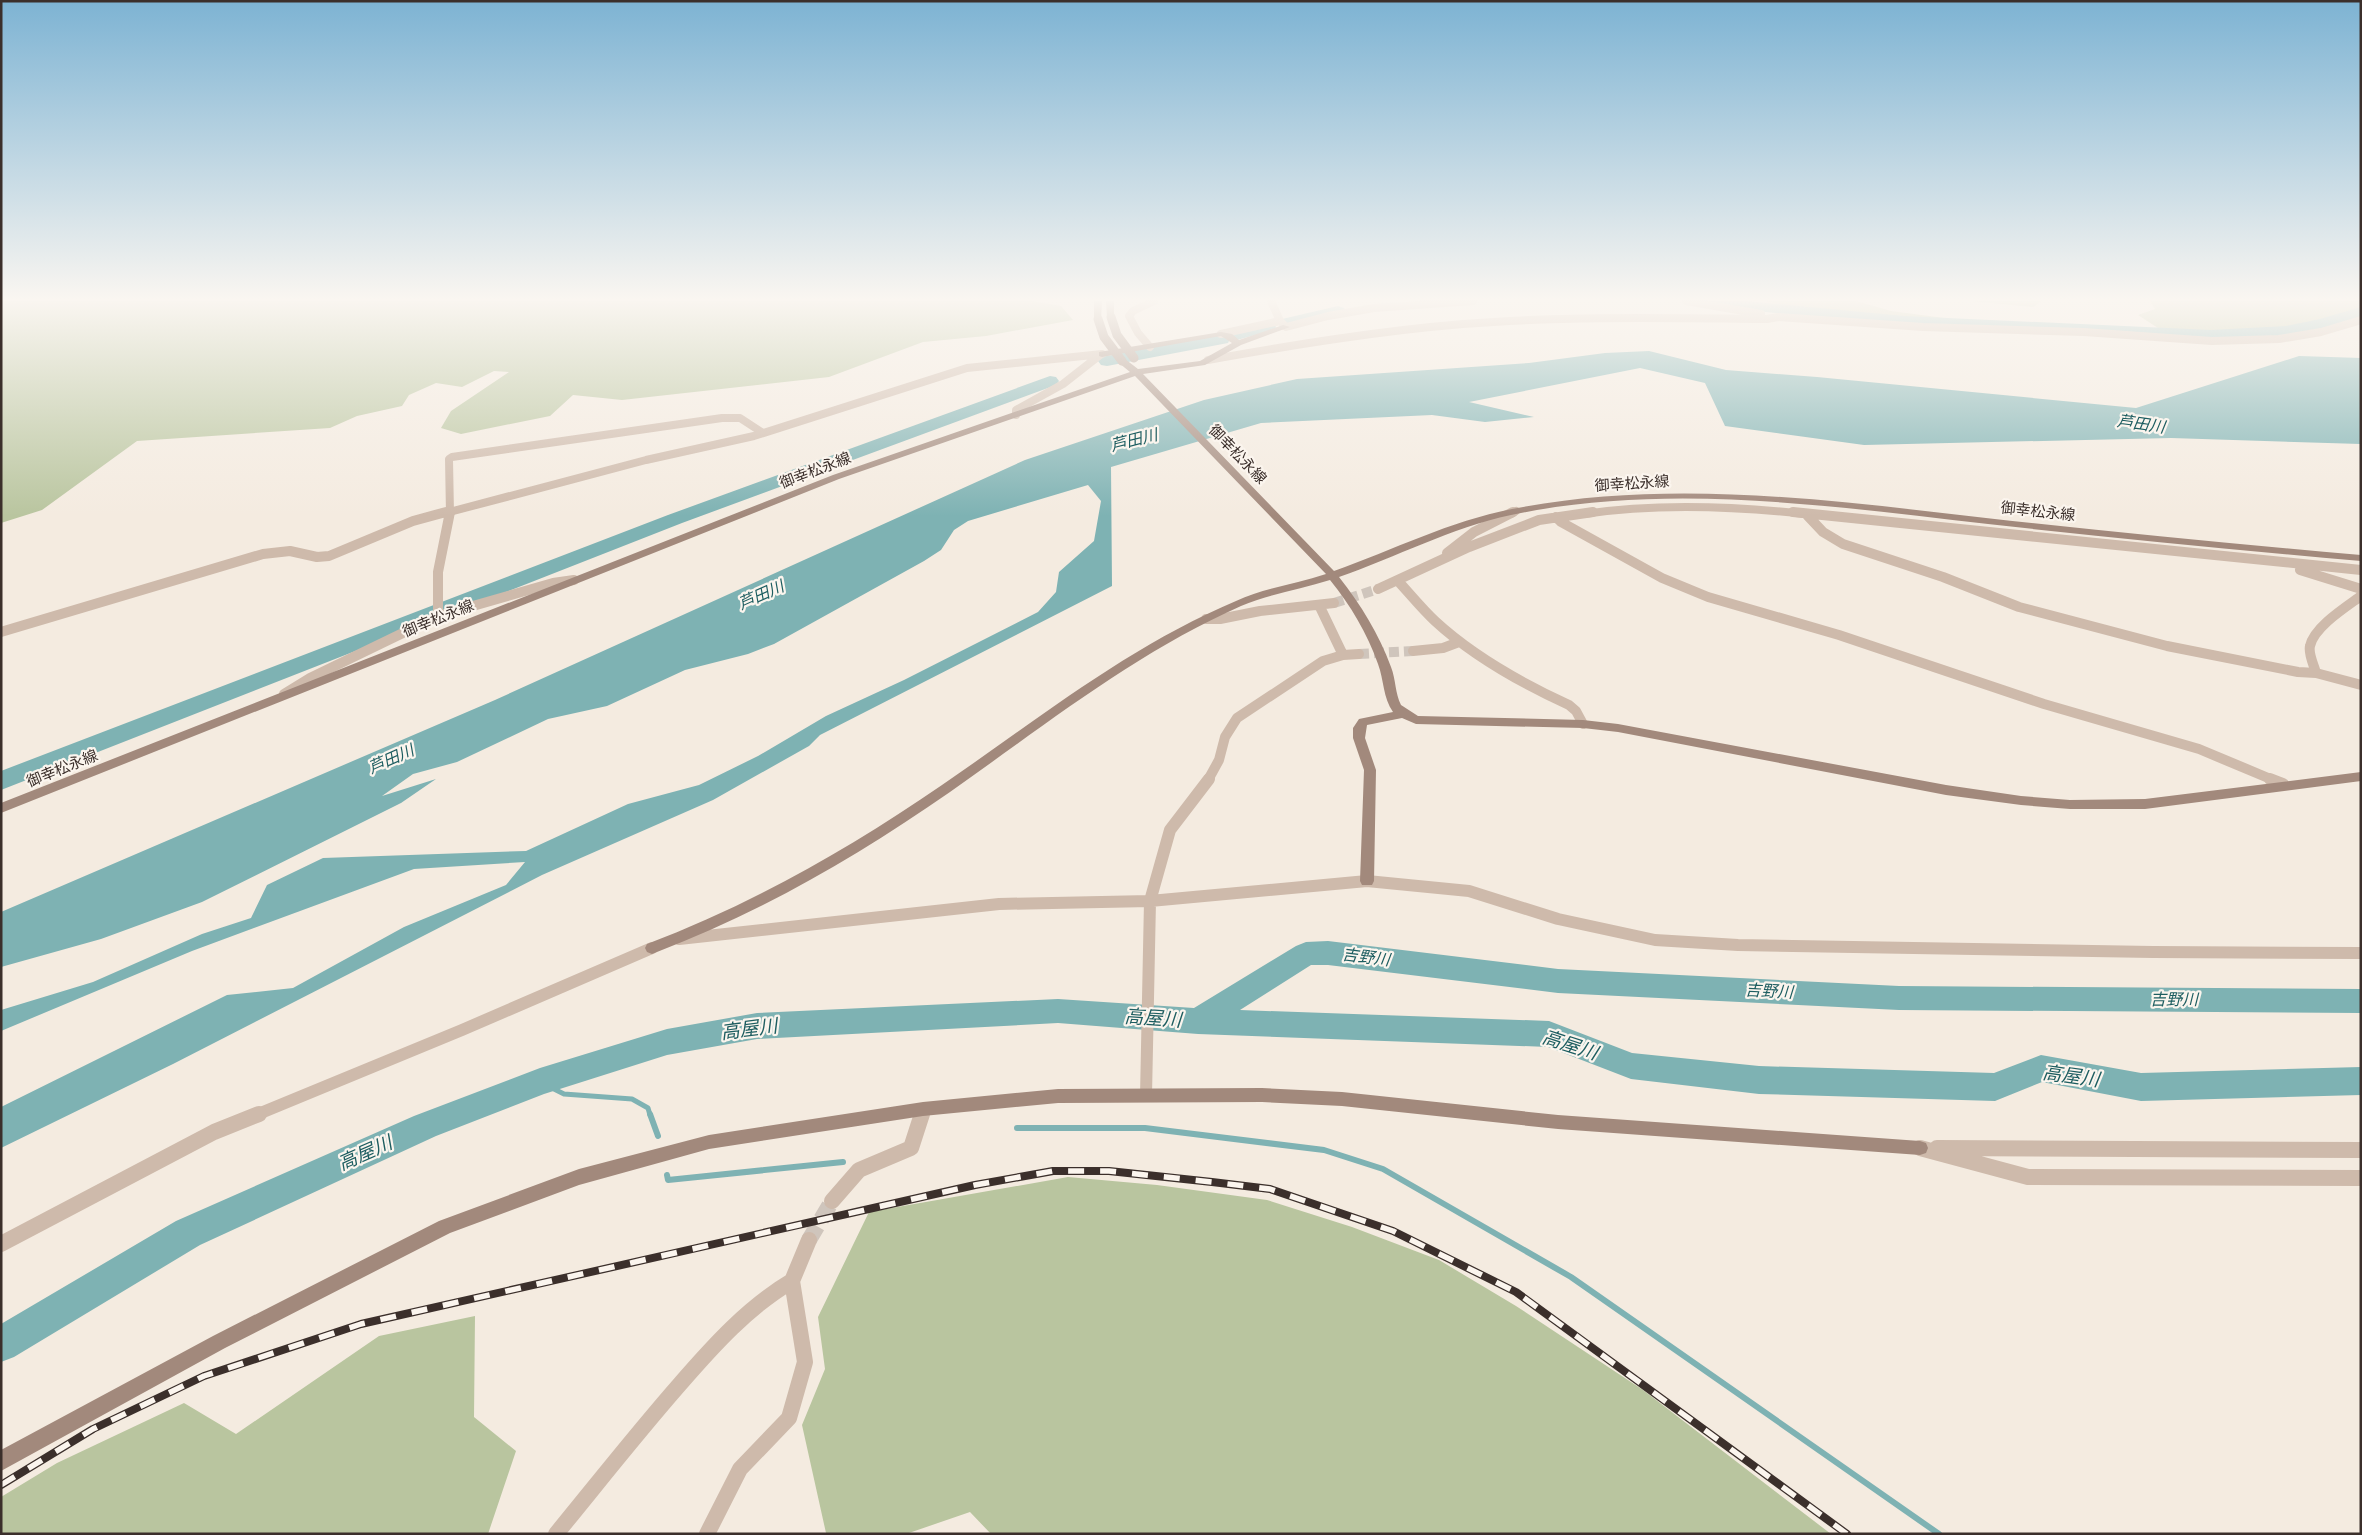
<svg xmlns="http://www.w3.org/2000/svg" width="2362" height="1535" viewBox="0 0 2362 1535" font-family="Poppins,'Noto Sans JP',sans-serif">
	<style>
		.green { fill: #b9c59f }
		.water { fill: #7eb2b3 }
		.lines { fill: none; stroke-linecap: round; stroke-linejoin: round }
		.stream-far1 { stroke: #7eb2b3; stroke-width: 5 }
		.stream { stroke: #7eb2b3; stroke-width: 6 }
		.river { fill: #7eb2b3; fill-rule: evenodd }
		.street-tunnel-far1 { stroke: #cfc5bc; stroke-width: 10; stroke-dasharray: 10 5; stroke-linecap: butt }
		.street-tunnel { stroke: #cfc5bc; stroke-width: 16; stroke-dasharray: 16 8; stroke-linecap: butt }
		.street-far3 { stroke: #cebaab; stroke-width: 8 }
		.street-far2 { stroke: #cebaab; stroke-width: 10 }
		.street-far1 { stroke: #cebaab; stroke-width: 12 }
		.street { stroke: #cebaab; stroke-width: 16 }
		.secondary { fill: #a2897c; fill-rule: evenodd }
		.rail-casing { stroke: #3b2f2b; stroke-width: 8 }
		.rail { stroke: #fbf5ee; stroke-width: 5.5; stroke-dasharray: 16; stroke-linecap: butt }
		.secondary-bridge { stroke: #a2897c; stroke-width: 9 }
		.labels { text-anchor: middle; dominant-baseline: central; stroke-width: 4.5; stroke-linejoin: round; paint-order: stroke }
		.street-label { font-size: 15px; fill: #3b2f2b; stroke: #fbf5ee }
		.water-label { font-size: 16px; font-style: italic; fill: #1d5d60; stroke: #fbf5ee }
		.near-water-label { font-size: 19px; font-style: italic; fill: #1d5d60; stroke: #fbf5ee }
	</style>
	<rect width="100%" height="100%" fill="#f4ebe0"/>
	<!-- green -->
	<path class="green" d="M1,301H1033L1061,306L1073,320L986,336L923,342L829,377L622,400L573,395L550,416L461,434L441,428L451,411L509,372L494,371L462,387L436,383L409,395L402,406L357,416L330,428L137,441L42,510L1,523Z
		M1764,301H1856L1891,311L1967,321L1970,327L1813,311Z
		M1969,301H2042L2033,307Z
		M2150,301H2361V311L2307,327L2277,332L2181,331L2158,328L2138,315L2155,309Z
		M1068,1177L1157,1185L1267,1200L1352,1227L1439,1260L1516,1306L1643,1390L1831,1534H991L970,1512L906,1534L826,1533L802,1425L825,1369L818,1317L869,1212Z
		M475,1316L474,1417L516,1451L488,1534H1V1497L57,1463L184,1403L236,1434L379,1336Z"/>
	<!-- water -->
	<path class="water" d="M1649,351L1726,370L1817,377L2136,408L2299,356L2361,358V444L2171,438L1864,445L1725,426L1705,383L1640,368L1469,402L1534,417L1485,422L1432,415L1261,423L1111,467L1112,586L820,735L809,746L713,800L542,875L173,1064L1,1148V1107L227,995L293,988L404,927L506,885L525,862L414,869L192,951L1,1031V1010L93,982L202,934L251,918L267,885L323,858L526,851L628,804L699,785L758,756L826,716L904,680L1038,612L1056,592L1059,572L1094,541L1101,501L1088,485L968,521L954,530L941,550L924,561L774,644L748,654L685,670L607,706L548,719L457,762L413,774L382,796L436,779L401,803L202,902L101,939L1,967V912L495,700L1025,460L1204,400L1297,379L1529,363L1605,353Z"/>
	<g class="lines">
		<!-- stream-far1 -->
		<path class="stream-far1" d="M540,1082L564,1094L632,1099L648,1108L650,1115"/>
		<!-- stream -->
		<path class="stream" d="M650,1114L658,1136
			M1017,1128H1145L1324,1150L1383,1169L1571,1277L1939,1534
			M667,1175L668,1180L843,1162"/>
		<!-- river -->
		<path class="river" d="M1700,301H1746L1904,316L2211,330L2286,326L2320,319L2361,307V317L2323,328L2286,336L2211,340L1879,324L1708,306L1702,304Z
			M1338,306L1344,308L1346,311L1344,314L1288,327L1282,325L1280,322L1282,319Z
			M1268,322L1274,324L1276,327L1274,330L1237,340L1231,339L1229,335L1231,331Z
			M1222,334L1228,335L1230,339L1228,343L1107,366L1101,365L1098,361L1101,357L1107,356Z
			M1050,376L1056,377L1059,381L1056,385L682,523L1,790V771L668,515Z
			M1328,941L1558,969L1899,986L2361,989V1013L1899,1010L1558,993L1328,965H1311L1240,1010L1549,1021L1632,1053L1759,1066L1994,1073L2041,1055L2141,1073L2361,1067V1095L2141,1101L2042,1082L1995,1101L1759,1094L1631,1079L1548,1047L1198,1034L1058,1023L757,1039L667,1055L544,1094L436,1136L200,1245L14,1357L1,1362V1324L176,1221L414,1116L540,1068L667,1029L757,1013L1058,999L1194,1008L1296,946L1306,942Z"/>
		<!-- street-tunnel-far1 -->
		<path class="street-tunnel-far1" d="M1334,603L1378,589
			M1359,654L1413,651"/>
		<!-- street-tunnel -->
		<path class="street-tunnel" d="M809,1240L832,1201"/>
		<!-- street-far3 -->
		<path class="street-far3" d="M1271,301L1280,321L1286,327L1328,316L1374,308L1473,301
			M1686,301L1761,314
			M1221,334L1280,321
			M1150,347L1138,333L1129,316L1133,311L1154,301
			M1208,360C1293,345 1378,331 1463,324C1564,316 1666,318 1767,319L1778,317L1923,327L2084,332L2212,341L2279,339L2321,332L2361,320
			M1016,415V410L1063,384L1100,355
			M442,514L646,460L754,436L967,368L1102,354
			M450,514L449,459L452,457L722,418H740L763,433
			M1511,514L1516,511
			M1584,514C1657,503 1732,506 1805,514"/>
		<!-- street-far2 -->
		<path class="street-far2" d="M1793,512L2361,570
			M1806,514L1823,532L1843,544L1943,577L2019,607L2167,646L2298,672L2316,673C2314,665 2308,654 2310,646C2314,627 2346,607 2361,596
			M1556,517L1561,522L1662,578L1708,597L1839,635L2044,704L2199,749L2273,780
			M1447,553L1474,532L1513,512
			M2300,570L2361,589
			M1398,581C1410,594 1422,609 1435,621C1474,657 1521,683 1569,705L1576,711L1583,724
			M1378,589L1469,547L1539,520L1593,512
			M1320,607L1343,655
			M438,616V572L450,512
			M1206,619H1220L1260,611L1334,603
			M1,632L263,554L290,551L317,557L329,556L413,521L446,512
			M1413,651L1443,648L1459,642
			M2316,673L2361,685
			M284,694L310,678L438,616L553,583L574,580
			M1208,780L1219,760L1225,737L1237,718L1323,661L1343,655L1359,654"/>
		<!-- street-far1 -->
		<path class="street-far1" d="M2270,779L2283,784
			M679,939L999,904L1150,901L1367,881L1469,891L1558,919L1655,940L1738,945L2153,952L2361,953
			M1146,1096L1150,901L1170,830L1209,779
			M256,1115L462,1030L652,948
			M921,1115L923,1109"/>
		<!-- street -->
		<path class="street" d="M1920,1148L2028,1177L2361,1178
			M1937,1148L2361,1150
			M832,1201L859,1170L911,1148L922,1114
			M1,1244L214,1132L259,1114
			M556,1534C597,1484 637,1433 680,1384C713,1346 748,1307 792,1281
			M707,1534L740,1469L789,1418L805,1362L792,1281L809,1240"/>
		<!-- secondary -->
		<path class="secondary" d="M1094,301H1102L1101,321L1094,319Z
			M1106,301H1114V319L1107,317Z
			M1283,325L1290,327L1241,345L1205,365L1143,374L1334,571C1393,550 1450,521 1512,509C1669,478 1829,500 1986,518C2111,532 2236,544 2361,555V561C2236,550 2112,538 1988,524C1830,506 1668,482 1511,515C1451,528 1396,557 1339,577C1361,605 1379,634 1391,667C1396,680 1395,693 1401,705L1418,716L1583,720L1618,724L1946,785L2021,796L2070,800L2145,799L2361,772V781L2145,809H2070L2021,805L1946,795L1618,732L1583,728L1416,724L1402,718L1367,725L1365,738L1376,770L1374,881L1372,885H1362L1360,881L1364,770L1353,738V728L1359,719L1393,712C1383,698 1384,680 1378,664C1367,633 1351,606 1330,580C1301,589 1270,594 1241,606C1135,653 1044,726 950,792C858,856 762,912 657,952L652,954L647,952L645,948L647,944C752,904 849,849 942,785C1037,720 1129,646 1236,601C1264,588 1296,584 1326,574L1135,376L839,479L1,813V803L833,475L1130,372L1119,363V359H1125L1138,369L1200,361L1232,343L1221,336L1102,357L1099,356V352L1221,332L1232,334L1239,340Z
			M1262,1088L1342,1092L1558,1115L1920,1141L1926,1143L1928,1148L1926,1153L1920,1155L1558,1129L1342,1106L1262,1102L1058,1103L923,1116L709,1149L579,1185L450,1233L225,1348L1,1471V1450L213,1336L439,1221L579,1169L709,1135L923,1102L1058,1089Z"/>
		<defs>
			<path id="rail" d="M1,1485L93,1429L204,1376L361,1324L975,1185L1053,1171H1109L1212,1182L1270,1189L1393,1231L1516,1292L1847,1534"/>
		</defs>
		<!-- rail casing -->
		<use href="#rail" class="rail-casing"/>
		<!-- rail -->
		<use href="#rail" class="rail"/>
		<!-- secondary-bridge -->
		<path class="secondary-bridge" d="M1111,317L1117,335L1134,358
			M1098,319L1104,337L1122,361"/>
	</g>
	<!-- sky -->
	<linearGradient id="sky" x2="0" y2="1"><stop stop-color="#7db3d3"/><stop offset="0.58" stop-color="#faf6f1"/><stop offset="1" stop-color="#faf6f1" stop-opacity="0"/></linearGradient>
	<rect width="2362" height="516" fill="url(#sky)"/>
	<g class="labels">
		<!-- street labels -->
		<g class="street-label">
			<text transform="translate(1238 454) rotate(46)">御幸松永線</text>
			<text transform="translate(815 470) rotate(-21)">御幸松永線</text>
			<text transform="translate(1632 483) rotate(-4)">御幸松永線</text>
			<text transform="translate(2038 511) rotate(6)">御幸松永線</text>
			<text transform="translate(438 618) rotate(-22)">御幸松永線</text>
			<text transform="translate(62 768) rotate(-22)">御幸松永線</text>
		</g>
		<!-- water labels -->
		<g class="water-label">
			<text transform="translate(2141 424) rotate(8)">芦田川</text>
			<text transform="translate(1134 440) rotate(-14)">芦田川</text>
			<text transform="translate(761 595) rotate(-24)">芦田川</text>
			<text transform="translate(391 759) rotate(-24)">芦田川</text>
			<text transform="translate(1366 957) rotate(7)">吉野川</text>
			<text transform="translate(1769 991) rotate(3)">吉野川</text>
			<text x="2174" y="999">吉野川</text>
		</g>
		<!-- near-water labels -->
		<g class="near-water-label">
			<text transform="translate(1153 1018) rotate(4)">高屋川</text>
			<text transform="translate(749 1029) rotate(-7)">高屋川</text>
			<text transform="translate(1570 1045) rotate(18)">高屋川</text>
			<text transform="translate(2071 1076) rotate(8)">高屋川</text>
			<text transform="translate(365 1153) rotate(-24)">高屋川</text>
		</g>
	</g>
	<!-- border -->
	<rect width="2362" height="1535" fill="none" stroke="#3b2f2b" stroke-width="5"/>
</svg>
